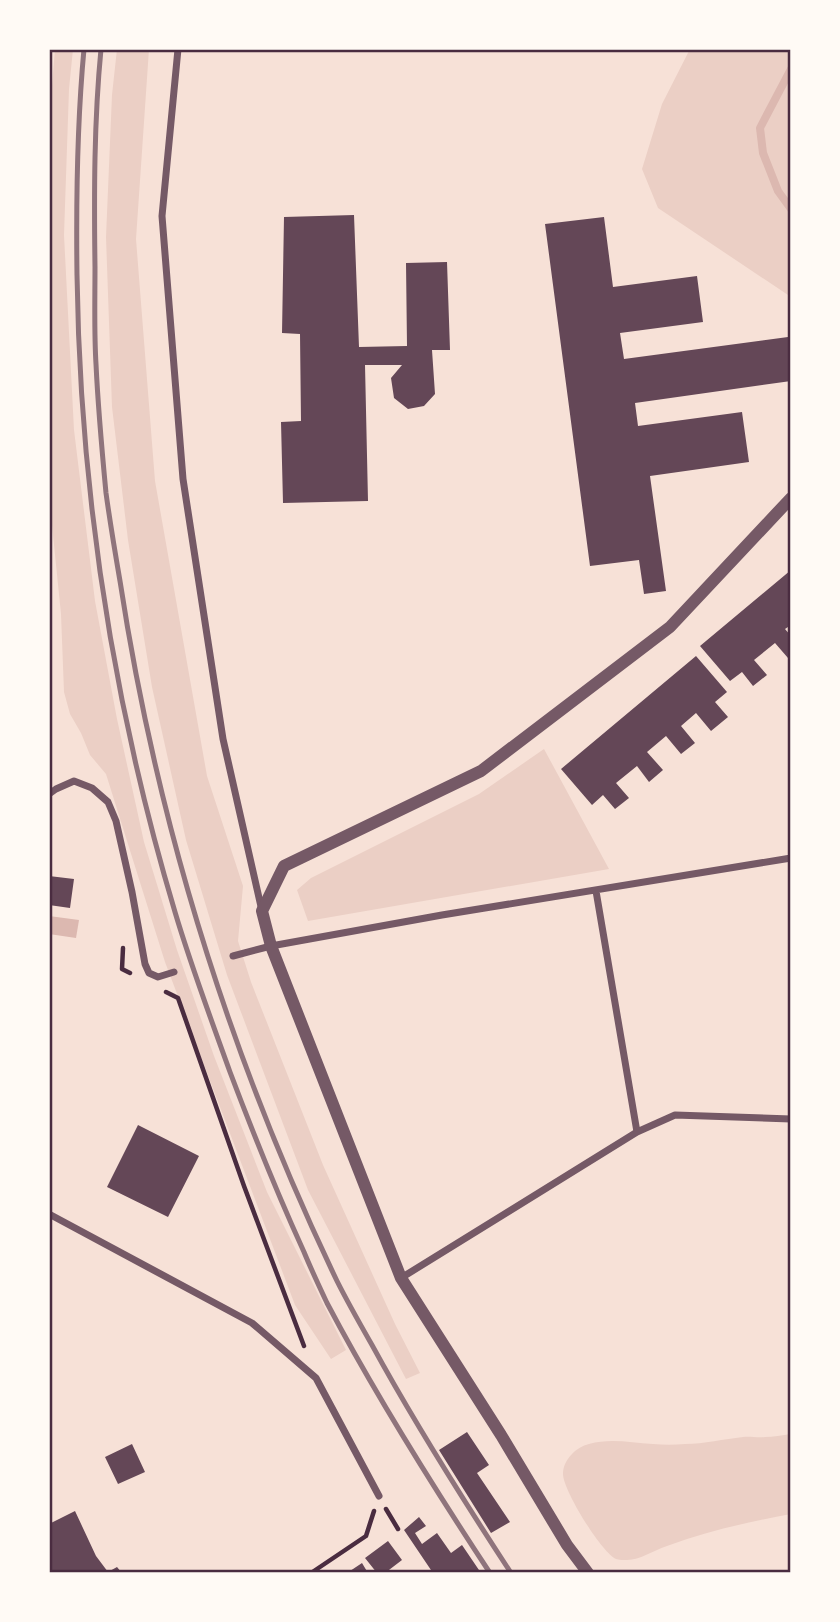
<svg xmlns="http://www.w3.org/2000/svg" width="840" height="1622" viewBox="0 0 840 1622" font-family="'Public Sans',sans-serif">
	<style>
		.green { fill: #ebcfc5 }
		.water { fill: #dcb8b0 }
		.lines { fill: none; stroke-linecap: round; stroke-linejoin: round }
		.stream { stroke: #dcb8b0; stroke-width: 8 }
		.building { fill: #644757 }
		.path { stroke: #4a2c40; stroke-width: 4.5 }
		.minor { stroke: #755966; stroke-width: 7 }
		.tertiary { stroke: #755966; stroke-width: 12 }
		.rail { stroke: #8f747c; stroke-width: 5 }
		.neatline { fill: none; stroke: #4a2c40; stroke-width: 2.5 }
	</style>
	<rect width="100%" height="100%" fill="#f7e1d7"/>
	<!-- green -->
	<path class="green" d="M55,49H73L69,89L64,235L74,430L95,601L117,719L144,842L177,950L214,1056L267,1192L346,1350L331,1359L295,1305L165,962L106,774L90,755L81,733L70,714L64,692L61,614L52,525L49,479V122Z
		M117,49H149L136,239L155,481L207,776L243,886L238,941L251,982L323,1165L395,1324L420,1373L406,1379L308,1190L227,975L186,840L152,687L128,540L112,407L106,237L112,95Z
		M690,49H791V297L658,208L642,169L662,104Z
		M544,749L609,869L308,921L297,890L311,878L479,794Z
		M791,1434V1514C749,1522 707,1531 667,1546C654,1550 640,1560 627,1560C623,1560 619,1560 616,1559C601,1552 563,1490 563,1474C563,1460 576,1447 589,1444C611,1438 631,1443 653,1444C663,1445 674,1445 685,1444C704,1444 724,1439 743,1437C750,1436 757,1438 765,1437C773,1437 782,1435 791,1434Z"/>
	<!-- water -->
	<path class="water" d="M49,916L79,920L76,938L49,934Z"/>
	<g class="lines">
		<!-- stream -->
		<path class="stream" d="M791,69L760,128L763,153L778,191L791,209"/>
	</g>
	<!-- building -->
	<path class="building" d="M354,215L359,347L407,346L406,263L447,262L450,350H432L435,394L424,406L408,409L394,398L391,378L402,365H365L368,501L283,503L281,422L301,421L300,334L282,333L284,217Z
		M604,217L613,287L697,276L703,322L620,333L624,359L788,337L791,363V381L635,403L638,426L742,412L749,462L650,476L666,591L644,594L639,560L590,566L545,224Z
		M791,570V625L785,629L791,636V656L788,658L775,643L754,660L767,675L753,686L742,672L730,681L700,646Z
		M696,656L727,692L715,702L728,717L711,731L696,713L681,726L695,743L681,754L666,736L647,752L663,770L649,782L637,766L616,783L629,798L615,809L603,795L592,805L561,769Z
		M49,876L74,879L70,908L49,905Z
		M138,1125L199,1156L168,1217L107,1187Z
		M467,1432L489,1465L477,1473L510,1522L491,1533L439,1450Z
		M132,1444L145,1472L118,1484L105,1457Z
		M75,1511L96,1556L108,1572L117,1567L122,1573H49V1524Z
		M419,1517L426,1526L415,1533L422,1544L437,1533L451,1553L462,1545L481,1573H433L404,1530Z
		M388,1541L402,1560L385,1573H377L365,1558Z
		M362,1563L368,1573H347Z"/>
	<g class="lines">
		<!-- path -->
		<path class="path" d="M123,948L122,969L130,973
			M166,992L178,998L244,1186L304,1346
			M386,1509L398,1529
			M311,1573L366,1536L374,1511"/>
		<!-- minor -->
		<path class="minor" d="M178,49L162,216L183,479L223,739L262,911
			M49,794L56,789L74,781L92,788L108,802L116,821L132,892L145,964L149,973L158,977L174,972
			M596,891L637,1132
			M233,956L271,946L442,915L791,858
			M49,1214L252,1323L316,1378L379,1496
			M401,1278L637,1132L675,1115L791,1119"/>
		<!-- tertiary -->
		<path class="tertiary" d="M588,1573L567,1545L501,1435L401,1278L271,946L262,911L284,866L481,771L670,627L791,498"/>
		<!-- rail -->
		<path class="rail" d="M84,49C77,124 76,199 77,275C80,491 113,705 175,912C191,966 211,1019 230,1072C253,1133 277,1193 304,1252C311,1269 319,1286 327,1303C376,1396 432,1485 490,1573
			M101,49C94,122 94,194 95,267C95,299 94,332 96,364C98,407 102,451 106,493C110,522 115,552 120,581C157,823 231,1060 337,1281C348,1303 360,1324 372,1345C415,1424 462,1498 511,1573"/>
	</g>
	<!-- border -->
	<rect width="840" height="1622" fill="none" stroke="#fffaf5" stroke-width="102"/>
	<rect x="51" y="51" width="738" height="1520" class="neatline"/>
</svg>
